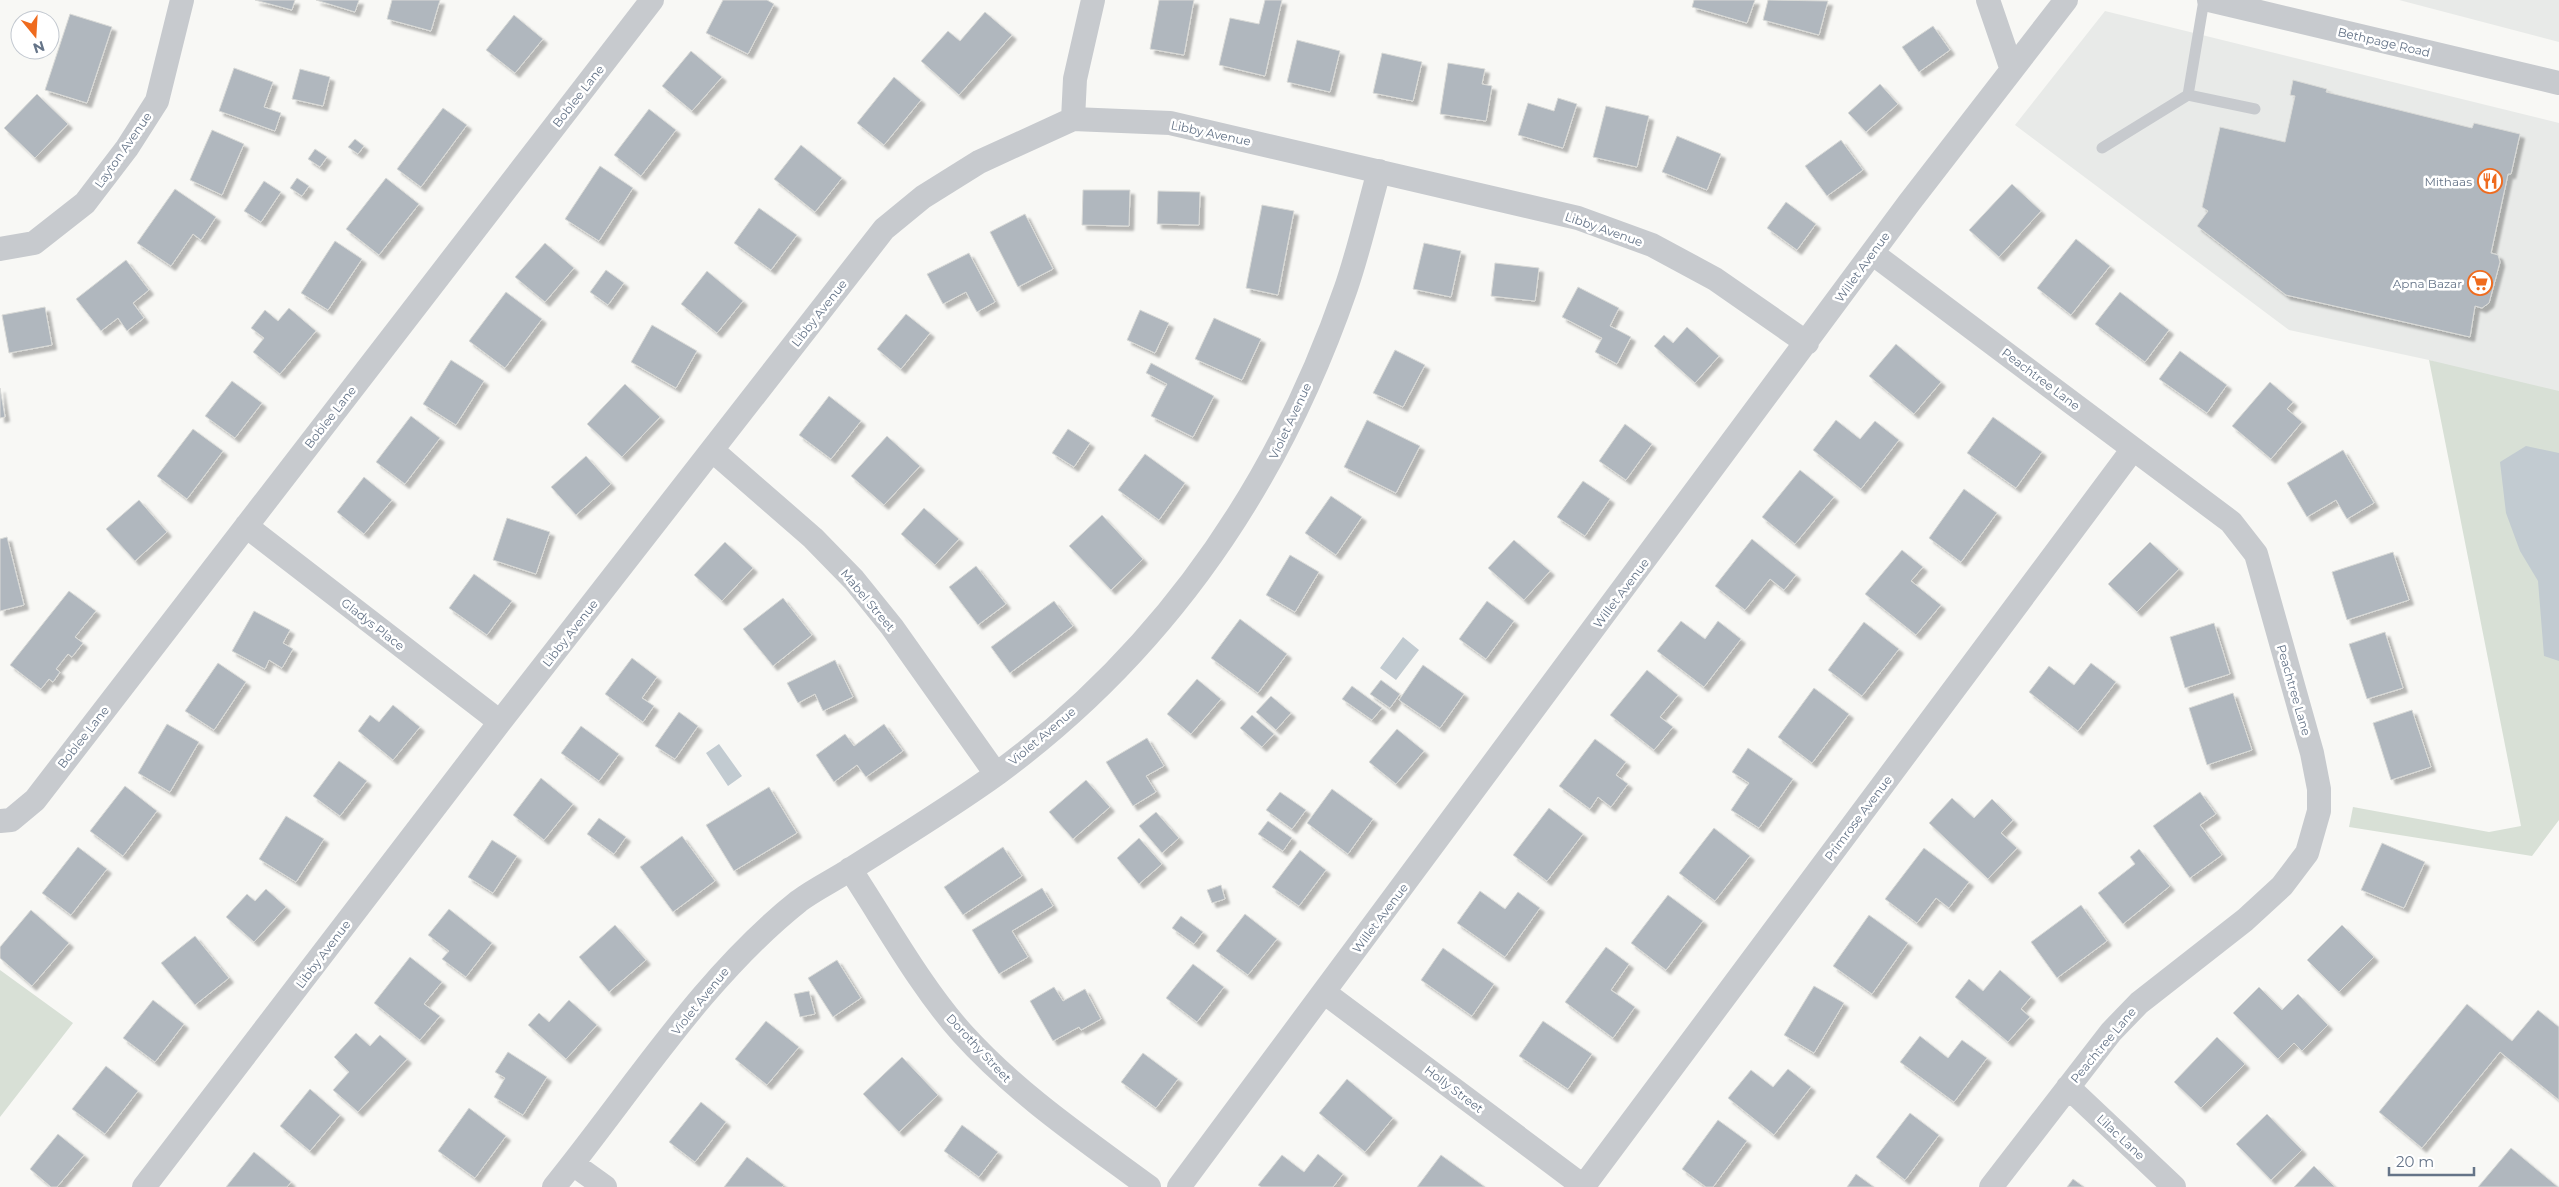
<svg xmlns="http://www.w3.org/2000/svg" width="2559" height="1187" viewBox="0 0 2559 1187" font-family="Montserrat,sans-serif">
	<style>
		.built { fill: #e8eae8 }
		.green { fill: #d8e0d6 }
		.water { fill: #c2cbd1 }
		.building { fill: #b0b7be; stroke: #d9dad7; filter: url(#shadow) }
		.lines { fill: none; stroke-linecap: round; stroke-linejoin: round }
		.service { stroke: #c7cace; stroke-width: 11 }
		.minor { stroke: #c7cace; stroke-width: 24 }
		.labels { text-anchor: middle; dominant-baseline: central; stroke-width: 5; stroke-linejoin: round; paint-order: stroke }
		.street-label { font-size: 12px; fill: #657488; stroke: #fff }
		.poi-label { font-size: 12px; fill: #657488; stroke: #fff; text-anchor: end }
	</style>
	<defs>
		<filter id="shadow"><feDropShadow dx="4.5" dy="4.5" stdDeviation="1" flood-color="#0004"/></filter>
	</defs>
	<rect width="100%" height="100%" fill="#f8f8f5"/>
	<!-- built -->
	<path class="built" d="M2399,0H2559V42Z
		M2105,11L2559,123V400L2429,360L2289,330L2015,125Z"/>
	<!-- green -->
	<path class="green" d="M2429,360L2559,391V820L2532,856L2349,827L2353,807L2489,832L2521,826Z
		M0,970L73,1023L0,1117Z"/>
	<!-- water -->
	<path class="water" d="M2526,446L2559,453V661L2544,656L2538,581L2520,551L2506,513L2500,462Z
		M1403,637L1419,650L1396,680L1380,668Z
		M719,744L742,776L728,786L706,753Z"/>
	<!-- building -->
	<path class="building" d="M255,0H295L292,10Z
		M316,0H359L355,12Z
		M392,0H440L431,31L387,19Z
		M723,0H767L774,4L748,54L706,33Z
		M1159,0H1194L1184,55L1150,49Z
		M1265,0H1282L1265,76L1219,65L1230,18L1259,24Z
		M1694,0H1755L1747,23L1692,7Z
		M1768,0L1828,1L1819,35L1763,20Z
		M985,12L1012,35L959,95L921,61L948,31L960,41Z
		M70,14L112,27L87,103L45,90Z
		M514,15L543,39L515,73L486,50Z
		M1933,26L1950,50L1919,72L1902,47Z
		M1297,40L1340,51L1330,92L1287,82Z
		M691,51L722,77L692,111L662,86Z
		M1382,53L1422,62L1413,101L1373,93Z
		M1448,63L1485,69L1482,84L1492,86L1486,121L1440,114Z
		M234,68L273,82L264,107L281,113L275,131L219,111Z
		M300,69L330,77L323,106L292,99Z
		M894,77L921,100L884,145L857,123Z
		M2293,80L2327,89L2326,92L2472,128L2474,123L2520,134L2511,174H2508L2491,253L2498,255L2500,262L2489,303L2482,308L2475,306L2470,337L2286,295L2197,226L2208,211L2202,207L2220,127L2285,142L2295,96L2290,95Z
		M1880,84L1898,104L1866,132L1848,113Z
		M37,94L68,124L35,158L4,128Z
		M1558,98L1577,104L1563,148L1518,135L1528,103L1554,111Z
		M1606,106L1649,116L1637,167L1593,157Z
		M443,108L467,125L421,187L397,169Z
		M649,109L676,130L641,176L614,155Z
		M212,130L244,144L222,195L190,180Z
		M1677,136L1721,154L1707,190L1662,172Z
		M355,139L364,146L358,154L348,147Z
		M1841,140L1863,170L1827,196L1805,166Z
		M801,145L842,178L815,212L774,179Z
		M315,149L327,157L320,167L308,159Z
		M600,166L633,188L599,241L565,219Z
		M297,178L309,186L302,196L290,188Z
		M386,178L419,204L379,255L346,229Z
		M264,181L281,192L261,222L244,211Z
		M2012,184L2041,211L1999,257L1969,230Z
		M175,189L216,217L201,240L193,234L171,266L137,243Z
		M1083,190H1130L1129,226L1082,225Z
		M1158,191L1200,192L1199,225L1157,224Z
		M1786,202L1816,224L1797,250L1767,228Z
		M1262,205L1294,211L1278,295L1246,288Z
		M759,208L797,235L771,270L734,243Z
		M1025,214L1053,269L1018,287L990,232Z
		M2076,239L2110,266L2071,315L2037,288Z
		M335,241L362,259L328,310L301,293Z
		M545,243L574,268L545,302L515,277Z
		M1424,243L1461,251L1451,297L1413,289Z
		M969,253L995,302L977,312L966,292L943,304L927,274Z
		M126,260L149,290L133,303L144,318L127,331L118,318L101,331L76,299Z
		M1495,263L1539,268L1535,301L1491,296Z
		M606,270L624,283L608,305L590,292Z
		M707,271L743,301L717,333L681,304Z
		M1578,287L1619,308L1610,326L1631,337L1617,364L1595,352L1602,338L1562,317Z
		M506,292L542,319L505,368L469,341Z
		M2120,292L2169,330L2145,362L2095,324Z
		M45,307L52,345L9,353L2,315Z
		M289,308L316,331L280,374L253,352L264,338L251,328L265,310L278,321Z
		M1140,310L1169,323L1155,353L1127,340Z
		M906,314L930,333L901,369L877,349Z
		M1214,318L1261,339L1242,380L1195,359Z
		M652,325L697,351L676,388L631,362Z
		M1687,327L1719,356L1695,383L1654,346L1664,335L1673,343Z
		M1896,344L1941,382L1914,414L1869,376Z
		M1395,350L1425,365L1403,407L1373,393Z
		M2180,351L2227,385L2207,413L2159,379Z
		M451,360L484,381L456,425L423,404Z
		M1151,363L1214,396L1193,437L1151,416L1167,384L1146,373Z
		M232,381L262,403L235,438L205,416Z
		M2270,382L2293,402L2287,409L2302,422L2271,459L2232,426Z
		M625,384L660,417L622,457L587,424Z
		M0,388L5,417L0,418Z
		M829,396L861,421L831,459L799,435Z
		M411,416L440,438L405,484L376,462Z
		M1993,417L2042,452L2016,488L1967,453Z
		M1367,420L1420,446L1396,493L1344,467Z
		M1836,420L1860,439L1875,421L1899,440L1861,489L1813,450Z
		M1625,424L1652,444L1626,480L1599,461Z
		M193,429L223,451L187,499L157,476Z
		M1068,429L1090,443L1074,467L1052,453Z
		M887,436L920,466L884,505L851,476Z
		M2343,450L2374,503L2347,519L2336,500L2307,517L2287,483Z
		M1145,454L1185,483L1159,520L1118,490Z
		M586,456L611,484L576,515L551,487Z
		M1800,470L1834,497L1795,544L1762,517Z
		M364,477L392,500L364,534L337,512Z
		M1583,481L1610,499L1585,536L1557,517Z
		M1964,489L1997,513L1961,562L1929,538Z
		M1331,496L1362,517L1336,555L1305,533Z
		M139,500L167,532L135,561L106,529Z
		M924,508L959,539L935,565L901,534Z
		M1102,515L1143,559L1111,590L1069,546Z
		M507,518L550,532L536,574L493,560Z
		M7,537L24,605L0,611V539Z
		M1752,539L1796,575L1784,590L1770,579L1745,610L1715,586Z
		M1514,540L1550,571L1524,600L1488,568Z
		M725,542L753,568L722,601L694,575Z
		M2150,542L2179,569L2137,612L2108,584Z
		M1902,550L1923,567L1911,581L1941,605L1916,635L1865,594Z
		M2393,552L2409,600L2347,620L2332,572Z
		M1290,555L1319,572L1295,612L1266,595Z
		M976,566L1006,604L978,625L949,587Z
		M474,574L512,601L487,635L449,608Z
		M69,591L96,611L75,637L83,643L72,657L68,654L56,669L60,672L53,682L49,679L41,689L10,665Z
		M783,598L812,635L773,666L743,629Z
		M1054,601L1073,626L1010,673L991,647Z
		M1487,601L1514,621L1486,659L1459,639Z
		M254,611L290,630L283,643L293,649L282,668L269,660L265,669L232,651Z
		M1240,619L1287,654L1258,693L1211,658Z
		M1681,621L1705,639L1718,621L1741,639L1704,687L1657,651Z
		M1864,622L1899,649L1862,696L1828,670Z
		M2214,623L2230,674L2185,688L2170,637Z
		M2385,632L2403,688L2367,699L2349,644Z
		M632,658L657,677L642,698L654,706L643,722L605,694Z
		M835,660L853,697L823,711L815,694L798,703L787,683Z
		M218,663L246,682L214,730L185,711Z
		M2091,663L2116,682L2078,731L2029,692L2049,666L2074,685Z
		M1423,665L1464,694L1440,728L1399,700Z
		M1647,670L1678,695L1660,717L1673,727L1654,750L1610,715Z
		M1197,679L1221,699L1191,734L1167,714Z
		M1381,680L1400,694L1390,708L1370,694Z
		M1352,686L1382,708L1372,720L1342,699Z
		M1814,688L1849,714L1812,763L1778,737Z
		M2233,693L2252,750L2207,765L2189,708Z
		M1271,696L1291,713L1276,730L1256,712Z
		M393,705L420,727L393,760L358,731L370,715L379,722Z
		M2412,710L2431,767L2391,780L2373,723Z
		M679,712L698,726L675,759L655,746Z
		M1252,715L1274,734L1262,747L1240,728Z
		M167,724L199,742L170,792L138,773Z
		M884,724L903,751L866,777L857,765L834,782L816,755L845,734L854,746Z
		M581,726L619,754L599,781L561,753Z
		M1397,729L1424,751L1396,784L1369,762Z
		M1147,738L1164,766L1146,776L1156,792L1133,806L1106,762Z
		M1595,739L1626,762L1616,775L1628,784L1611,807L1598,797L1590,809L1559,786Z
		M1748,748L1793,779L1759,828L1731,810L1749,783L1732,772Z
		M339,761L367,781L340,816L313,796Z
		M541,778L573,804L544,840L513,815Z
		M1086,780L1110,807L1073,839L1049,812Z
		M125,786L157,811L123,856L90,831Z
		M769,787L797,833L734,871L706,825Z
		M1332,789L1373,819L1348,854L1307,823Z
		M1280,792L1306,810L1292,829L1266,810Z
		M2200,792L2216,814L2200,825L2222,855L2190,878L2153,826Z
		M1952,798L1974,818L1992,799L2013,820L2001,833L2017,848L1988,879L1929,823Z
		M1549,808L1583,834L1547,881L1513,855Z
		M1156,812L1179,838L1162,853L1139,826Z
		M286,816L324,839L296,882L259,859Z
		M599,818L626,837L614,854L587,834Z
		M1268,821L1292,838L1283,851L1258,834Z
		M1714,828L1750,856L1715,901L1679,873Z
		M682,836L715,881L673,912L640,867Z
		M1139,838L1162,864L1139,884L1117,858Z
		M492,840L517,856L493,893L468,877Z
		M2382,843L2425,862L2404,908L2361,890Z
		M78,847L107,869L71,915L42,893Z
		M1003,847L1022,876L963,915L944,887Z
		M1924,848L1969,882L1949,908L1936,898L1917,923L1885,899Z
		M2139,849L2170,886L2123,924L2098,893L2135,864L2130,857Z
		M1300,850L1326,870L1299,906L1272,887Z
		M1221,885L1225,899L1212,903L1207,890Z
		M1042,888L1053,906L1012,931L1028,957L999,974L972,930Z
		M266,889L286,907L254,942L226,917L247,894L255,901Z
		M1480,891L1505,909L1518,892L1540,908L1505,957L1457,923Z
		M1668,895L1703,921L1666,970L1631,943Z
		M2081,905L2107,941L2057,978L2031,942Z
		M449,909L492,943L466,977L442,959L449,951L428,935Z
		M31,910L69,943L32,986L0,958V947Z
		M1245,914L1277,939L1248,975L1216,951Z
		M1869,915L1908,943L1872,994L1833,966Z
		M1181,916L1203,932L1194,944L1172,928Z
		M615,925L646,960L609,992L579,957Z
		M2342,925L2374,957L2339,992L2307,960Z
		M195,936L229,978L195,1005L161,963Z
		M1606,947L1629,964L1611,990L1635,1007L1613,1038L1565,1002Z
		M1443,948L1494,984L1472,1016L1421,980Z
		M410,957L442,982L424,1004L440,1016L420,1040L374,1003Z
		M837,960L861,998L833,1017L808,978Z
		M1193,964L1224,987L1197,1022L1166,998Z
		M2000,970L2031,997L2021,1009L2030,1017L2008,1042L1955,997L1969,979L1983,991Z
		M1814,986L1844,1003L1814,1053L1784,1035Z
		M1054,987L1063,1001L1085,989L1101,1019L1081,1030L1079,1027L1053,1041L1030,1001Z
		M2259,987L2282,1010L2298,994L2328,1025L2302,1051L2294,1043L2278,1059L2233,1013Z
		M809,991L815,1014L800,1017L794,994Z
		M153,1000L184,1024L155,1062L123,1038Z
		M569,1000L597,1025L566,1059L528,1025L539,1013L549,1022Z
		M2467,1004L2512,1041L2538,1010L2559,1027V1100L2500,1052L2422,1148L2379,1112Z
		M766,1021L799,1047L767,1085L735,1059Z
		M1543,1021L1592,1054L1568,1089L1519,1056Z
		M356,1033L370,1046L380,1035L407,1059L358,1112L333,1090L349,1072L334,1057Z
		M1920,1036L1948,1058L1962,1040L1987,1058L1954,1102L1900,1062Z
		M2217,1037L2245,1064L2201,1108L2174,1082Z
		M508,1052L547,1077L523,1115L494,1097L505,1078L495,1072Z
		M1143,1053L1178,1079L1156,1108L1121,1082Z
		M902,1057L938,1095L899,1132L863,1094Z
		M106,1066L138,1091L105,1134L72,1109Z
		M1788,1069L1811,1087L1774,1135L1728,1098L1751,1070L1773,1087Z
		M1347,1079L1393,1118L1365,1152L1319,1113Z
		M310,1089L340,1115L310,1151L280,1126Z
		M701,1102L726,1122L695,1162L669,1142Z
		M469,1108L506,1136L475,1178L438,1151Z
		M1910,1113L1939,1135L1905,1180L1876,1157Z
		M2267,1114L2302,1150L2271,1180L2236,1144Z
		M1718,1120L1747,1141L1713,1187H1706L1682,1169Z
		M962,1125L998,1152L979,1177L944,1151Z
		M58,1134L84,1155L57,1187H51L30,1169Z
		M2511,1148L2558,1187H2478Z
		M254,1152L291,1182L287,1187H226Z
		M1318,1154L1343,1174L1333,1187H1261L1258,1185L1282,1155L1304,1172Z
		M1441,1155L1485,1187H1417Z
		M747,1157L784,1185L782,1187H724Z
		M2314,1166L2335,1187H2294Z
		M1856,1174L1874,1187H1847Z
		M2073,1179L2084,1187H2067Z"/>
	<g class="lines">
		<!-- service -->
		<path class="service" d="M2204,0L2188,95L2255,109
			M2102,148L2188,95"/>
		<!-- minor -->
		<path class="minor" d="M1988,0L2012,70
			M2209,0L2559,83
			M1073,119L1075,79L1093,0
			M0,249L34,243L85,203L127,148L157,101L182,0
			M1872,253L2231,522L2256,554L2312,753L2319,789V811L2307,853L2282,886L2245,920L2139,1003L2111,1032L1991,1187
			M712,450L813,538L854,580L892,627L996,774
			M246,526L500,722
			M0,821L11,820L35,800L652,0
			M850,869C885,922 920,986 962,1033C1017,1094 1084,1139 1149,1187
			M1325,993L1583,1186
			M2068,1087L2174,1187
			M573,1164L605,1187
			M144,1187L500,722L884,229L923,197L979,162L1073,119L1170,123L1578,218L1652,245L1715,279L1807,343
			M554,1187C632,1091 702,978 799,901C815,889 834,880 851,869C900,838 951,807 998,773C1166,649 1278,485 1346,288C1359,250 1368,210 1379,171
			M1179,1187L1909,203L2066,0
			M1583,1187L2133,449"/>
	</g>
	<!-- icons -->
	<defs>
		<symbol id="restaurant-ring" viewBox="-11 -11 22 22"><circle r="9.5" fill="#fff" stroke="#ef6b1e" stroke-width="1.5"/><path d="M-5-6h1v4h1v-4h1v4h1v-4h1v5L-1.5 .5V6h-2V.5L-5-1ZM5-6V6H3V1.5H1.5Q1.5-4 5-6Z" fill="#ef6b1e"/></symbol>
		<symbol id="supermarket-ring" viewBox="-11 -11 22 22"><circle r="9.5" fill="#fff" stroke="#ef6b1e" stroke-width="1.5"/><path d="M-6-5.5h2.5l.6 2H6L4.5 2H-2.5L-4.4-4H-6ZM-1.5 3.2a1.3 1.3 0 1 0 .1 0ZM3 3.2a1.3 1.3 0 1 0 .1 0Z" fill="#ef6b1e"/></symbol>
	</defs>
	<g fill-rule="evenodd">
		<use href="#restaurant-ring" x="2476" y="167" width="28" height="28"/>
		<use href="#supermarket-ring" x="2466" y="269" width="28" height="28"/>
	</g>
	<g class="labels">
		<!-- street labels -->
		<g class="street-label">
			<text transform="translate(2384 42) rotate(13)">Bethpage Road</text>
			<text transform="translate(578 96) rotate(-52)">Boblee Lane</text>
			<text transform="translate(1211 133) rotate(12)">Libby Avenue</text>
			<text transform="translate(123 150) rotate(-55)">Layton Avenue</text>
			<text transform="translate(1604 229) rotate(19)">Libby Avenue</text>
			<text transform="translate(1862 267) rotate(-54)">Willet Avenue</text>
			<text transform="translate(819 313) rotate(-52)">Libby Avenue</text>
			<text transform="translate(2041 379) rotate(37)">Peachtree Lane</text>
			<text transform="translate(330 417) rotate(-52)">Boblee Lane</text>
			<text transform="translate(1290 421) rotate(-65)">Violet Avenue</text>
			<text transform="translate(1621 593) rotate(-53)">Willet Avenue</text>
			<text transform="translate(868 600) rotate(50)">Mabel Street</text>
			<text transform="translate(373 624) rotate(38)">Gladys Place</text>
			<text transform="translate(570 633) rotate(-52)">Libby Avenue</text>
			<text transform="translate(2294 690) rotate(74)">Peachtree Lane</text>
			<text transform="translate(1042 736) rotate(-40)">Violet Avenue</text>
			<text transform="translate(83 737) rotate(-52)">Boblee Lane</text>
			<text transform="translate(1858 818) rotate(-53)">Primrose Avenue</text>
			<text transform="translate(1380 918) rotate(-53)">Willet Avenue</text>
			<text transform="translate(323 954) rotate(-53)">Libby Avenue</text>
			<text transform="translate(700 1001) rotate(-51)">Violet Avenue</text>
			<text transform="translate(2103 1045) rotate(-50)">Peachtree Lane</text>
			<text transform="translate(979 1048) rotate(47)">Dorothy Street</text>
			<text transform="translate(1454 1089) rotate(37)">Holly Street</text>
			<text transform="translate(2121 1137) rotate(43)">Lilac Lane</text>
		</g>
		<!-- poi labels -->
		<g class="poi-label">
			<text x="2472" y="181">Mithaas</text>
			<text x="2462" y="283">Apna Bazar</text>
		</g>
	</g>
	<!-- north arrow -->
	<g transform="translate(35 35) rotate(162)"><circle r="24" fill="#ffffff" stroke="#c1c7cf"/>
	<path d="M0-4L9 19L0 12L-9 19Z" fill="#ef6b1e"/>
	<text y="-8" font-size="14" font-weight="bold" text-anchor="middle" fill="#657488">N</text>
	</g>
	<!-- scale -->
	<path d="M2389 1167v8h85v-8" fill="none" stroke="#657488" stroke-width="2.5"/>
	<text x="2396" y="1167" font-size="15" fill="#657488" stroke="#ffffff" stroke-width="4" paint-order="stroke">20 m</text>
</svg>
